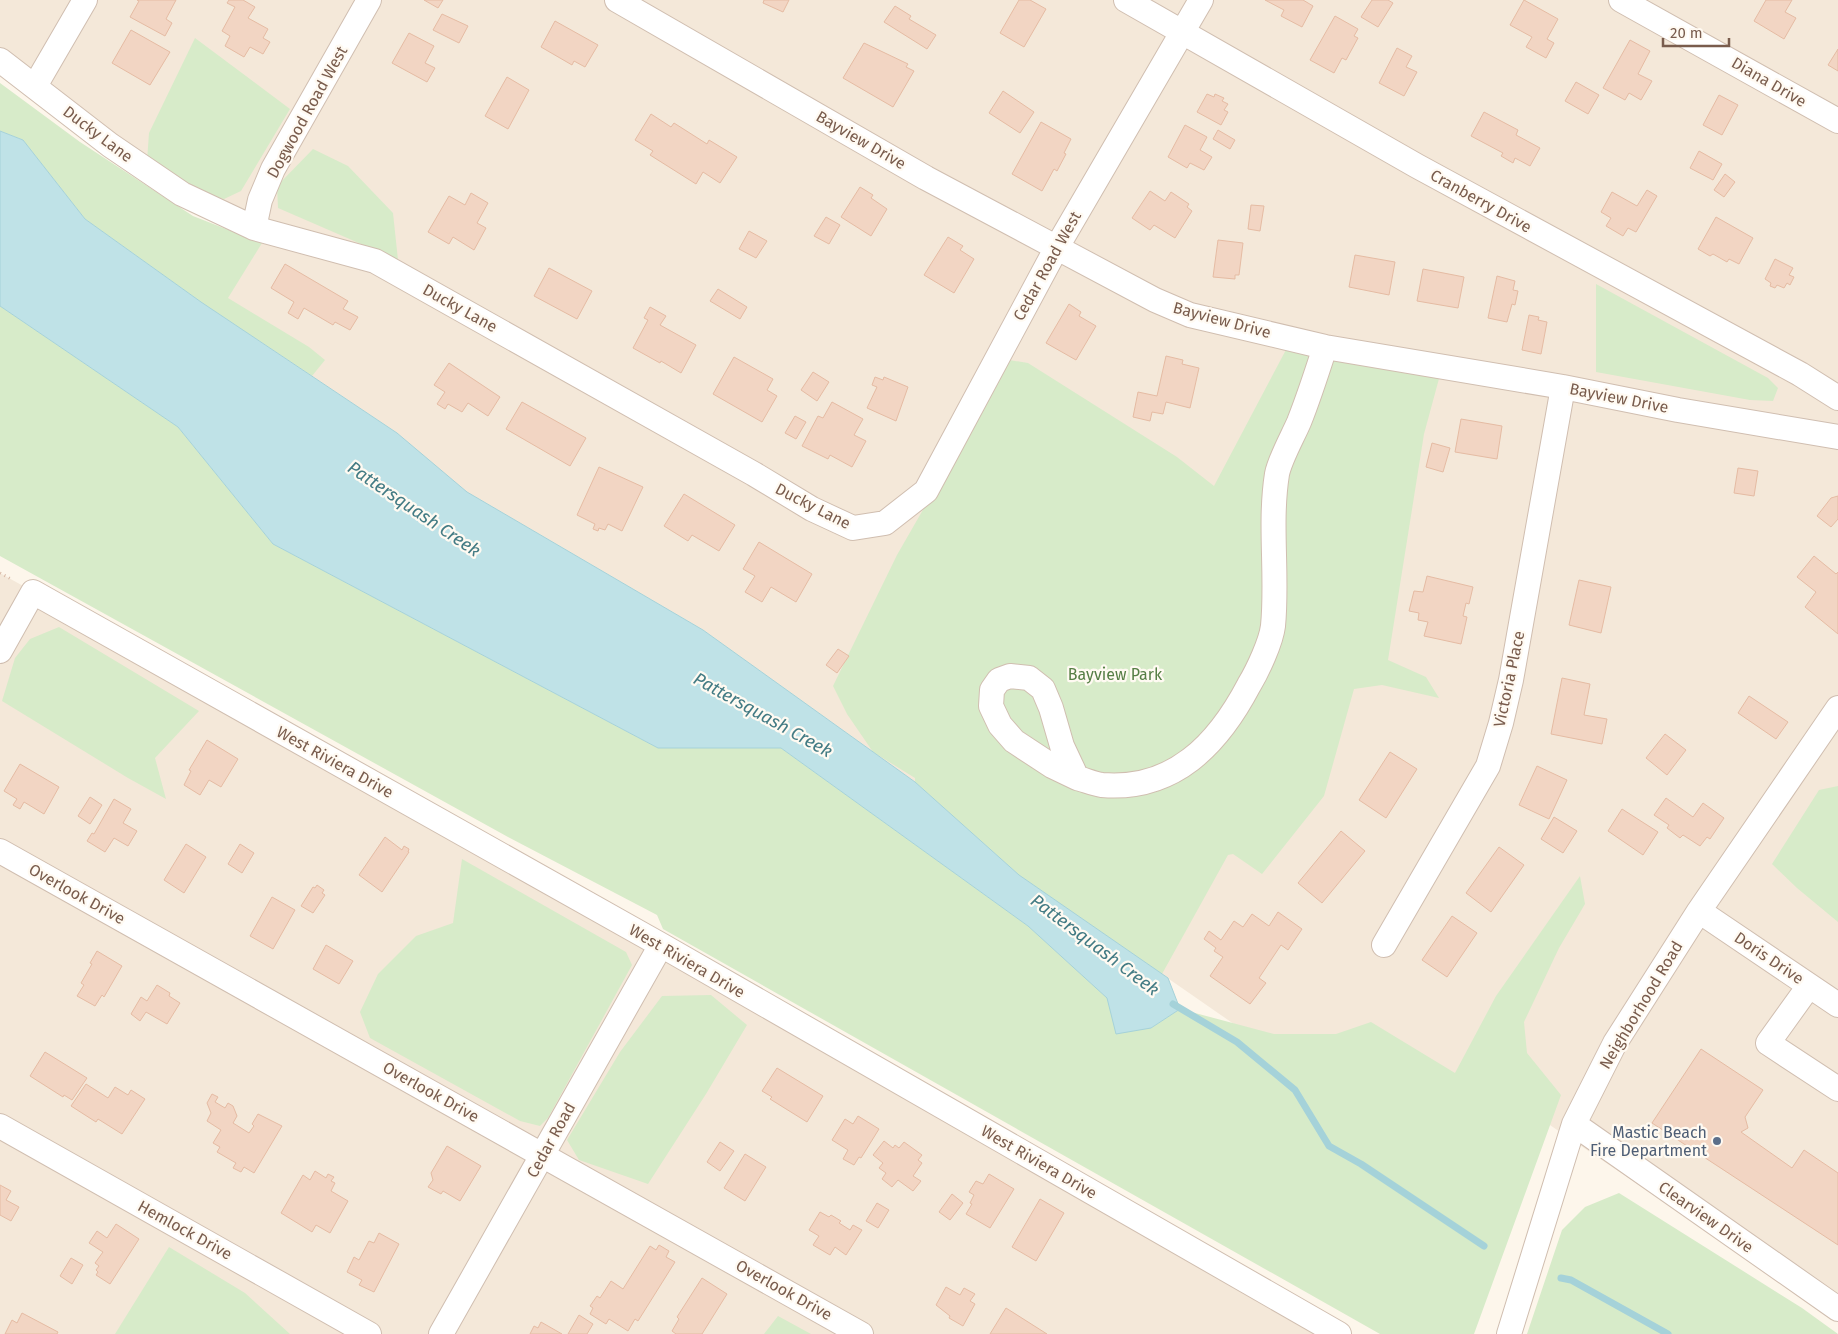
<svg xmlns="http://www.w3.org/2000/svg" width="1838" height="1334" viewBox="0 0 1838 1334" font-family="'Fira Sans',sans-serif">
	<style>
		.residential { fill: #f4e8d9 }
		.green { fill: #d7ebc9 }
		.water { fill: #bfe2e7; stroke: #a5d2d9 }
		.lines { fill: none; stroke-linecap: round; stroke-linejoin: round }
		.stream { stroke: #a5d2d9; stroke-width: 7 }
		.building { fill: #f2d5c3; stroke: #e5bba3 }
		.minor-casing { stroke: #d0beb0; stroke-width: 26 }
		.path { stroke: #d8b8a5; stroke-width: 3; stroke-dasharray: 1 4; stroke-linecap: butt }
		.minor { stroke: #fff; stroke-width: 24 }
		.service-dot { fill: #5c6f8a; stroke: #fffaf2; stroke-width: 2 }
		.labels { text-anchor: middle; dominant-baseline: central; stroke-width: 4.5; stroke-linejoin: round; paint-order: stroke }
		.street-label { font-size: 16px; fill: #795c4d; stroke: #fffaf2 }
		.park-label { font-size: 16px; fill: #567e45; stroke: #fffaf2 }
		.service-label { font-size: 16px; fill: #4e5e75; stroke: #fffaf2; text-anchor: end }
		.water-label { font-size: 18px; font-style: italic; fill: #437b84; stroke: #fffaf2 }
	</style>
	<rect width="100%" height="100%" fill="#fdf6eb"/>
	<!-- residential -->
	<path class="residential" d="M0,0H1838V1319L1535,1115L1502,1210L1019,875L915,782L703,630L467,492L397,433L201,302L254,228L0,60Z
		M0,573L661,945L1339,1334H0Z"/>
	<!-- green -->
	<path class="green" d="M195,38L290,109L241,191L224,199L201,194L147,161L149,133Z
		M0,83L80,142L193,216L262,243L228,298L309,347L325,360L312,376L201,302L85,219L23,140L0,131Z
		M313,149L348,166L393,213L398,260L278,208L277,186Z
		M1596,284L1768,378L1778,388L1773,401L1750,400L1596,372Z
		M0,306L178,427L273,544L658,748H781L1028,926L1107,998L1151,1028L1180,1009L1274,1034H1336L1371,1022L1455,1073L1496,996L1580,876L1585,904L1559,948L1524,1022L1527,1053L1561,1095L1474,1334H1380L663,929L657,915L508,837L0,556Z
		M1288,346L1440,375L1424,434L1388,660L1426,677L1439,698L1382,685L1354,689L1324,796L1262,874L1233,854L1228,855L1162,974L1019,875L915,782V778L873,752L847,714L833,686L897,555L1009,360L1028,363L1177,457L1214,486Z
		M59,627L199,711L155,758L166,799L128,778L2,701L15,658L30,639Z
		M1838,786V922L1797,888L1772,864L1819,790Z
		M462,859L626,952L632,965L548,1118L540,1126L520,1121L370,1038L360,1012L378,974L416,936L453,923Z
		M711,995L747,1025L706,1094L648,1184L579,1160L567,1140L620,1052L662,996Z
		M1619,1193L1802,1308L1838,1334H1527L1562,1230L1585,1207Z
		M169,1247L245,1293L290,1334H115Z
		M778,1316L811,1334H764Z"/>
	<!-- water -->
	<path class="water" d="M0,131L23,140L85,219L201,302L397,433L467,492L703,630L915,782L1019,875L1168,978L1180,1009L1151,1028L1116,1034L1107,998L1028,926L781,748H658L273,544L178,427L0,306Z"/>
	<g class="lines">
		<!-- stream -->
		<path class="stream" d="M1173,1004L1237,1042L1295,1090L1329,1146L1361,1164L1484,1246
			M1561,1278L1571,1280L1668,1334"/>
	</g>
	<!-- building -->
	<path class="building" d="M137,0H176L166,19L172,23L165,36L130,17L139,1Z
		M229,0H243L255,7L248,18L268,29L263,38L270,42L263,54L250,47L244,57L225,46L230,36L222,31L235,7L227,3Z
		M424,0H443L438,8Z
		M764,0H789L783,12L763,3Z
		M1019,0H1030L1046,9L1024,47L1000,33Z
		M1265,0H1303L1313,6L1302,27L1281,16L1284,10Z
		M1372,0H1388L1393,3L1378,27L1361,17Z
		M1524,0L1558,19L1547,39L1554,43L1546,58L1526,47L1532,37L1510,25Z
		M1766,0H1792L1785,12L1796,18L1784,39L1754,21Z
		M895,6L911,16L909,19L936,35L927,49L884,22Z
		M442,14L468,26L459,43L433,30Z
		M1335,16L1358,29L1354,36L1358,38L1346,60L1342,58L1334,73L1310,60Z
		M555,21L598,45L585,67L574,61L572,65L541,47Z
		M131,30L170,52L150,85L112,63Z
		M409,33L434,46L425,63L435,68L427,82L392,63Z
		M1630,40L1650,51L1638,74L1652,81L1641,100L1629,93L1625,100L1603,88Z
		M864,43L908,64L906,67L914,71L893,107L843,78Z
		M1397,48L1412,56L1406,67L1417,72L1404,96L1379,83Z
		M1838,49V71L1828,65Z
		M507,77L529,90L508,129L485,116Z
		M1576,82L1599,95L1588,114L1565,101Z
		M1003,91L1034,112L1020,133L989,113Z
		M1207,94L1214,97L1215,94L1224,98L1222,101L1228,104L1224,110L1228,112L1221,125L1197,112Z
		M1719,95L1738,105L1722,135L1703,125Z
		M1484,112L1518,130L1516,135L1540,148L1530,166L1515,158L1513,163L1501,156L1503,153L1471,136Z
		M651,114L671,127L674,123L707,144L709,140L737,157L720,183L703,172L696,184L650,155L653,151L635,140Z
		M1041,122L1071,139L1064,153L1066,154L1057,171L1054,169L1042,191L1012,174Z
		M1185,125L1207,137L1200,150L1212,157L1204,170L1190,163L1187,168L1168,157Z
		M1218,130L1235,140L1230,149L1213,139Z
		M1699,151L1722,164L1713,180L1690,168Z
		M1725,174L1735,182L1724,197L1714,190Z
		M860,187L873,195L871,198L887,209L871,236L841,217Z
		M1647,190L1657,196L1636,232L1628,228L1623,236L1606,226L1611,218L1601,212L1612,192L1637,206Z
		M1150,191L1165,201L1171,192L1189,204L1187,207L1192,211L1175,238L1154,225L1150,230L1132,218Z
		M471,193L488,203L477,223L486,228L474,250L453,237L449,244L428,232L449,196L465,205Z
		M1251,205L1264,206L1260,231L1248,229Z
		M826,217L840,225L829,244L814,236Z
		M1716,217L1753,238L1739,264L1729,259L1727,262L1713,254L1710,256L1698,249Z
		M749,231L767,241L756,258L739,249Z
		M948,237L963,246L960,250L974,259L954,293L924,275Z
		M1218,240L1243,243L1239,275H1235V279L1213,277Z
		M1355,255L1395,262L1389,295L1349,287Z
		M1775,259L1793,268L1789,275L1794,277L1790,285L1787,283L1784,288L1777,285L1775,288L1770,286L1771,283L1765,279Z
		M285,264L348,301L343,309L358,317L350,330L335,322L333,325L304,308L298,319L288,313L294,302L271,288Z
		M549,268L592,291L577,319L534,296Z
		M1423,269L1464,277L1458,308L1417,301Z
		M1497,276L1515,281L1513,290L1518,291L1515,305L1512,304L1507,322L1488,318Z
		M718,289L747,307L740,319L710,301Z
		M1069,304L1081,312L1079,316L1096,326L1076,360L1046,343Z
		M650,307L666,316L660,325L696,345L681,373L661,361L660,363L633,348L648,320L644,318Z
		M1529,315L1539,317L1538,320L1547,322L1541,354L1522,350Z
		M1166,356L1183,360L1182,364L1199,368L1190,408L1166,402L1163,414L1152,412L1150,421L1133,417L1138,392L1157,396Z
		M734,357L773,379L767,390L777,396L762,422L713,394Z
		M449,363L500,397L488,416L468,403L462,412L448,404L445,409L437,404L445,392L434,385Z
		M813,372L829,382L817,401L801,390Z
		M875,377L883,380L884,377L908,387L896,421L867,408L877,387L872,385Z
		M522,402L586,438L570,466L506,429Z
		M832,402L863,419L854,435L866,441L852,467L830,455L828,459L802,446L818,416L823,418Z
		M795,416L806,422L796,439L785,433Z
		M1461,419L1502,426L1497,459L1455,452Z
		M1432,443L1450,448L1443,472L1426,467Z
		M599,467L643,487L622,531L608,524L605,530L599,528L598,531L593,529L595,524L577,515Z
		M1738,468L1758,471L1754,496L1734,493Z
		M684,494L735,525L719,551L692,535L688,541L664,526Z
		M1838,496V519L1831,527L1817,516L1831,498Z
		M759,542L812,574L796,602L771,587L762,602L745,592L755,576L743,569Z
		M1814,556L1836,574L1838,572V634L1805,607L1816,592L1797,577Z
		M1427,576L1473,587L1469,604L1466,603L1463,616L1467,617L1461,644L1424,636L1428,622L1418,620L1419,613L1409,611L1414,591L1423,592Z
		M1579,580L1611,587L1601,633L1569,625Z
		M838,649L849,656L837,673L826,665Z
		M1562,678L1590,684L1584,715L1607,719L1602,744L1551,734Z
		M1749,696L1788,722L1776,739L1738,713Z
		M1665,734L1686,750L1667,775L1646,758Z
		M207,740L238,759L221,787L209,780L200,795L184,785L191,771L189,770Z
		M1390,752L1417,769L1386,818L1359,800Z
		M20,764L59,787L44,814L24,802L20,809L13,805L17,799L4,791Z
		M1537,766L1567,780L1549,819L1519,805Z
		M90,797L102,805L90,824L78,816Z
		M1666,798L1693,817L1703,803L1724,818L1710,839L1707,837L1700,846L1683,835L1680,838L1667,828L1669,825L1654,815Z
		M114,799L131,809L123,823L137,831L128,846L114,838L105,852L87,841L92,833L94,834Z
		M1622,809L1658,832L1643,855L1608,831Z
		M1554,817L1577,831L1563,853L1541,839Z
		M1341,831L1365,851L1322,903L1298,883Z
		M385,837L402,850L404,846L409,849L408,852H409L382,892L359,875Z
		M186,844L206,857L184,893L164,880Z
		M240,844L254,853L242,873L228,864Z
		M1499,847L1524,865L1491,912L1466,893Z
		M317,885L324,890L322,893L325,895L313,913L301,906L313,887L315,888Z
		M272,897L295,910L273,949L250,936Z
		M1278,912L1302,929L1288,950L1281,945L1259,978L1266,983L1250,1004L1210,976L1223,957L1214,951L1216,948L1204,939L1209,931L1221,940L1234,921L1243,927L1252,914L1269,926Z
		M1452,916L1477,933L1447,977L1422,960Z
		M326,945L353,961L339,984L313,969Z
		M97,951L122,966L104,997L102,995L95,1006L77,996L84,985L81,983L92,964L90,963Z
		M157,985L170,993L169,996L180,1003L167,1024L146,1012L140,1021L131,1014L141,997L147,1001Z
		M1701,1049L1763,1090L1745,1117L1748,1128L1741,1132L1792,1168L1804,1150L1838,1173V1245L1652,1123Z
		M45,1052L87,1078L72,1100L64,1095L63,1097L30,1076Z
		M777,1068L823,1096L807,1122L770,1099L772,1097L762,1091Z
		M86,1084L108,1098L115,1087L128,1095L131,1090L145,1099L122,1134L98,1119L96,1122L71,1106Z
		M212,1094L218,1097L215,1102L225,1108L228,1103L233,1106L237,1116L233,1123L249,1133L254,1126L252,1124L258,1114L282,1126L254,1173L244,1167L241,1172L233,1168L236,1163L217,1152L220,1147L213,1143L221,1130L207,1121L211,1113L207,1103Z
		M858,1116L879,1129L861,1158L859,1157L854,1165L843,1159L848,1150L832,1140L845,1119L853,1124Z
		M884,1141L893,1148L895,1145L899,1148L904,1142L922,1155L918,1160L922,1163L913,1176L921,1181L913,1191L898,1180L892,1187L882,1179L886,1173L879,1168L883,1163L873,1155Z
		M720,1142L734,1151L720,1171L707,1162Z
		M447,1146L481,1166L460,1201L443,1191L441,1194L428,1187L433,1180L431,1173Z
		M745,1154L766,1167L745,1201L724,1188Z
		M315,1171L326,1178L328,1174L334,1177L331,1181L335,1183L331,1191L348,1201L330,1233L316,1225L312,1232L281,1213L303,1175L310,1180Z
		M989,1174L1014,1189L990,1228L966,1214L972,1204L970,1203L974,1195L969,1192L976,1181L983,1184Z
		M0,1185L11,1191L6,1200L19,1207L11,1221L0,1215Z
		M952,1194L963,1203L950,1220L939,1212Z
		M1040,1199L1064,1213L1036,1261L1012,1247Z
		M877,1203L889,1210L878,1228L866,1221Z
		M820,1212L829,1217L831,1215L841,1221L839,1223L850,1230L853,1225L862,1230L846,1255L835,1247L830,1255L813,1245L819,1236L809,1230Z
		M116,1224L139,1239L110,1284L96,1275L98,1272L96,1270L99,1266L95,1263L103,1252L89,1243L97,1231L107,1238Z
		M379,1233L399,1244L374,1292L359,1285L362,1280L347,1272L354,1257L359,1260L369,1241L374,1243Z
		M659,1245L669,1251L666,1257L675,1262L638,1321L635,1319L628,1331L609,1319L606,1324L590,1314L593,1308L590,1306L597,1296L600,1298L611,1281L623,1289L650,1246L656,1250Z
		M71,1258L83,1265L72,1284L60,1276Z
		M702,1278L727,1294L702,1334H676L672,1331L679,1319L677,1317Z
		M946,1287L960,1295L964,1288L975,1294L970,1301L975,1304L963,1326L949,1318L950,1316L936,1305Z
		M1006,1308L1047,1334H990Z
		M22,1313L58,1332L57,1334H5L12,1320L17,1323Z
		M579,1315L593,1324L587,1334H568Z
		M541,1322L562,1334H530L534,1326L538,1328Z"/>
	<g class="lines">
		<defs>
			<path id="minor" d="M617,0L926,178L1155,300L1190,315L1325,347L1563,387L1678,410L1838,437
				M1126,0L1417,166L1800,374L1838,398
				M1621,0L1838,121
				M0,60L110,145L182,194L254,228L375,261L754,474L812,509L853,528L885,523L926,491L1057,247L1201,0
				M35,86L85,0
				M254,228L260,200L273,169L369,0
				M0,651L33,592L661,945L1339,1334
				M1077,778L1052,766L1014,741L1000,725L991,706L992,690L999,680L1010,676L1029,678L1043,689L1051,708L1062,746L1077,778C1085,780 1094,784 1102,785C1174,791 1218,744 1249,685C1258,670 1271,642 1273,626C1278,576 1269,524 1277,474C1280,459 1293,436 1299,422C1309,397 1317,372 1325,347
				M0,851L861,1334
				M1699,911L1838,1005
				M1384,945L1488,766L1501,723L1511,680L1563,387
				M1809,986L1768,1043L1838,1089
				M1574,1124L1838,1309
				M0,1126L369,1334
				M441,1334L661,945
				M1509,1334L1574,1124L1615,1043L1699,911L1838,708"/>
		</defs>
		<!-- minor casing -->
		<use href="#minor" class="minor-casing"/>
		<!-- path -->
		<path class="path" d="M0,573L13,580"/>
		<!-- minor -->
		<use href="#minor" class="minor"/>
	</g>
	<!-- markers -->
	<circle class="service-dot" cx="1717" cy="1141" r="5"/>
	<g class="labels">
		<!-- street labels -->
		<g class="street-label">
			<text transform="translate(1769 82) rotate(30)">Diana Drive</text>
			<text transform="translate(307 112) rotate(-61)">Dogwood Road West</text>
			<text transform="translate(98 134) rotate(37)">Ducky Lane</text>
			<text transform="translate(861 140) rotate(30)">Bayview Drive</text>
			<text transform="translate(1481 201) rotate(29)">Cranberry Drive</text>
			<text transform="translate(1047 266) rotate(-61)">Cedar Road West</text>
			<text transform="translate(460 308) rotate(29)">Ducky Lane</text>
			<text transform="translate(1222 320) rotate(15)">Bayview Drive</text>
			<text transform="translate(1619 398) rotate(11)">Bayview Drive</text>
			<text transform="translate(813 506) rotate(27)">Ducky Lane</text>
			<text transform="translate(1509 679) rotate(-78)">Victoria Place</text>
			<text transform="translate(335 762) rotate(29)">West Riviera Drive</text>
			<text transform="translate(77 894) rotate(29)">Overlook Drive</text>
			<text transform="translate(1769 958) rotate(34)">Doris Drive</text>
			<text transform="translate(687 961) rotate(30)">West Riviera Drive</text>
			<text transform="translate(1641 1005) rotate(-59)">Neighborhood Road</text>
			<text transform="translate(431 1092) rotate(29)">Overlook Drive</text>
			<text transform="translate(551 1140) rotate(-61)">Cedar Road</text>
			<text transform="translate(1039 1162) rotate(30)">West Riviera Drive</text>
			<text transform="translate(1706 1217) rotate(35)">Clearview Drive</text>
			<text transform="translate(185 1230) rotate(29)">Hemlock Drive</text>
			<text transform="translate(784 1290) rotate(29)">Overlook Drive</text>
		</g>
		<!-- park labels -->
		<g class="park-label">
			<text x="1115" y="674">Bayview Park</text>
		</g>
		<!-- service labels -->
		<g class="service-label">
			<text x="1707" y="1132">Mastic Beach<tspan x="1707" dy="18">Fire Department</tspan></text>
		</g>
		<!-- water labels -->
		<g class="water-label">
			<text transform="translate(414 509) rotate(34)">Pattersquash Creek</text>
			<text transform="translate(763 715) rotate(29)">Pattersquash Creek</text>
			<text transform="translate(1095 945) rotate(37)">Pattersquash Creek</text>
		</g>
	</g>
	<!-- scale -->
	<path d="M1663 38v8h66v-8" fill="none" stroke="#795c4d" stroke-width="2.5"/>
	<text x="1670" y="38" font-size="15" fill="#795c4d" stroke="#fffaf2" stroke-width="4" paint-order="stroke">20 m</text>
</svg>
